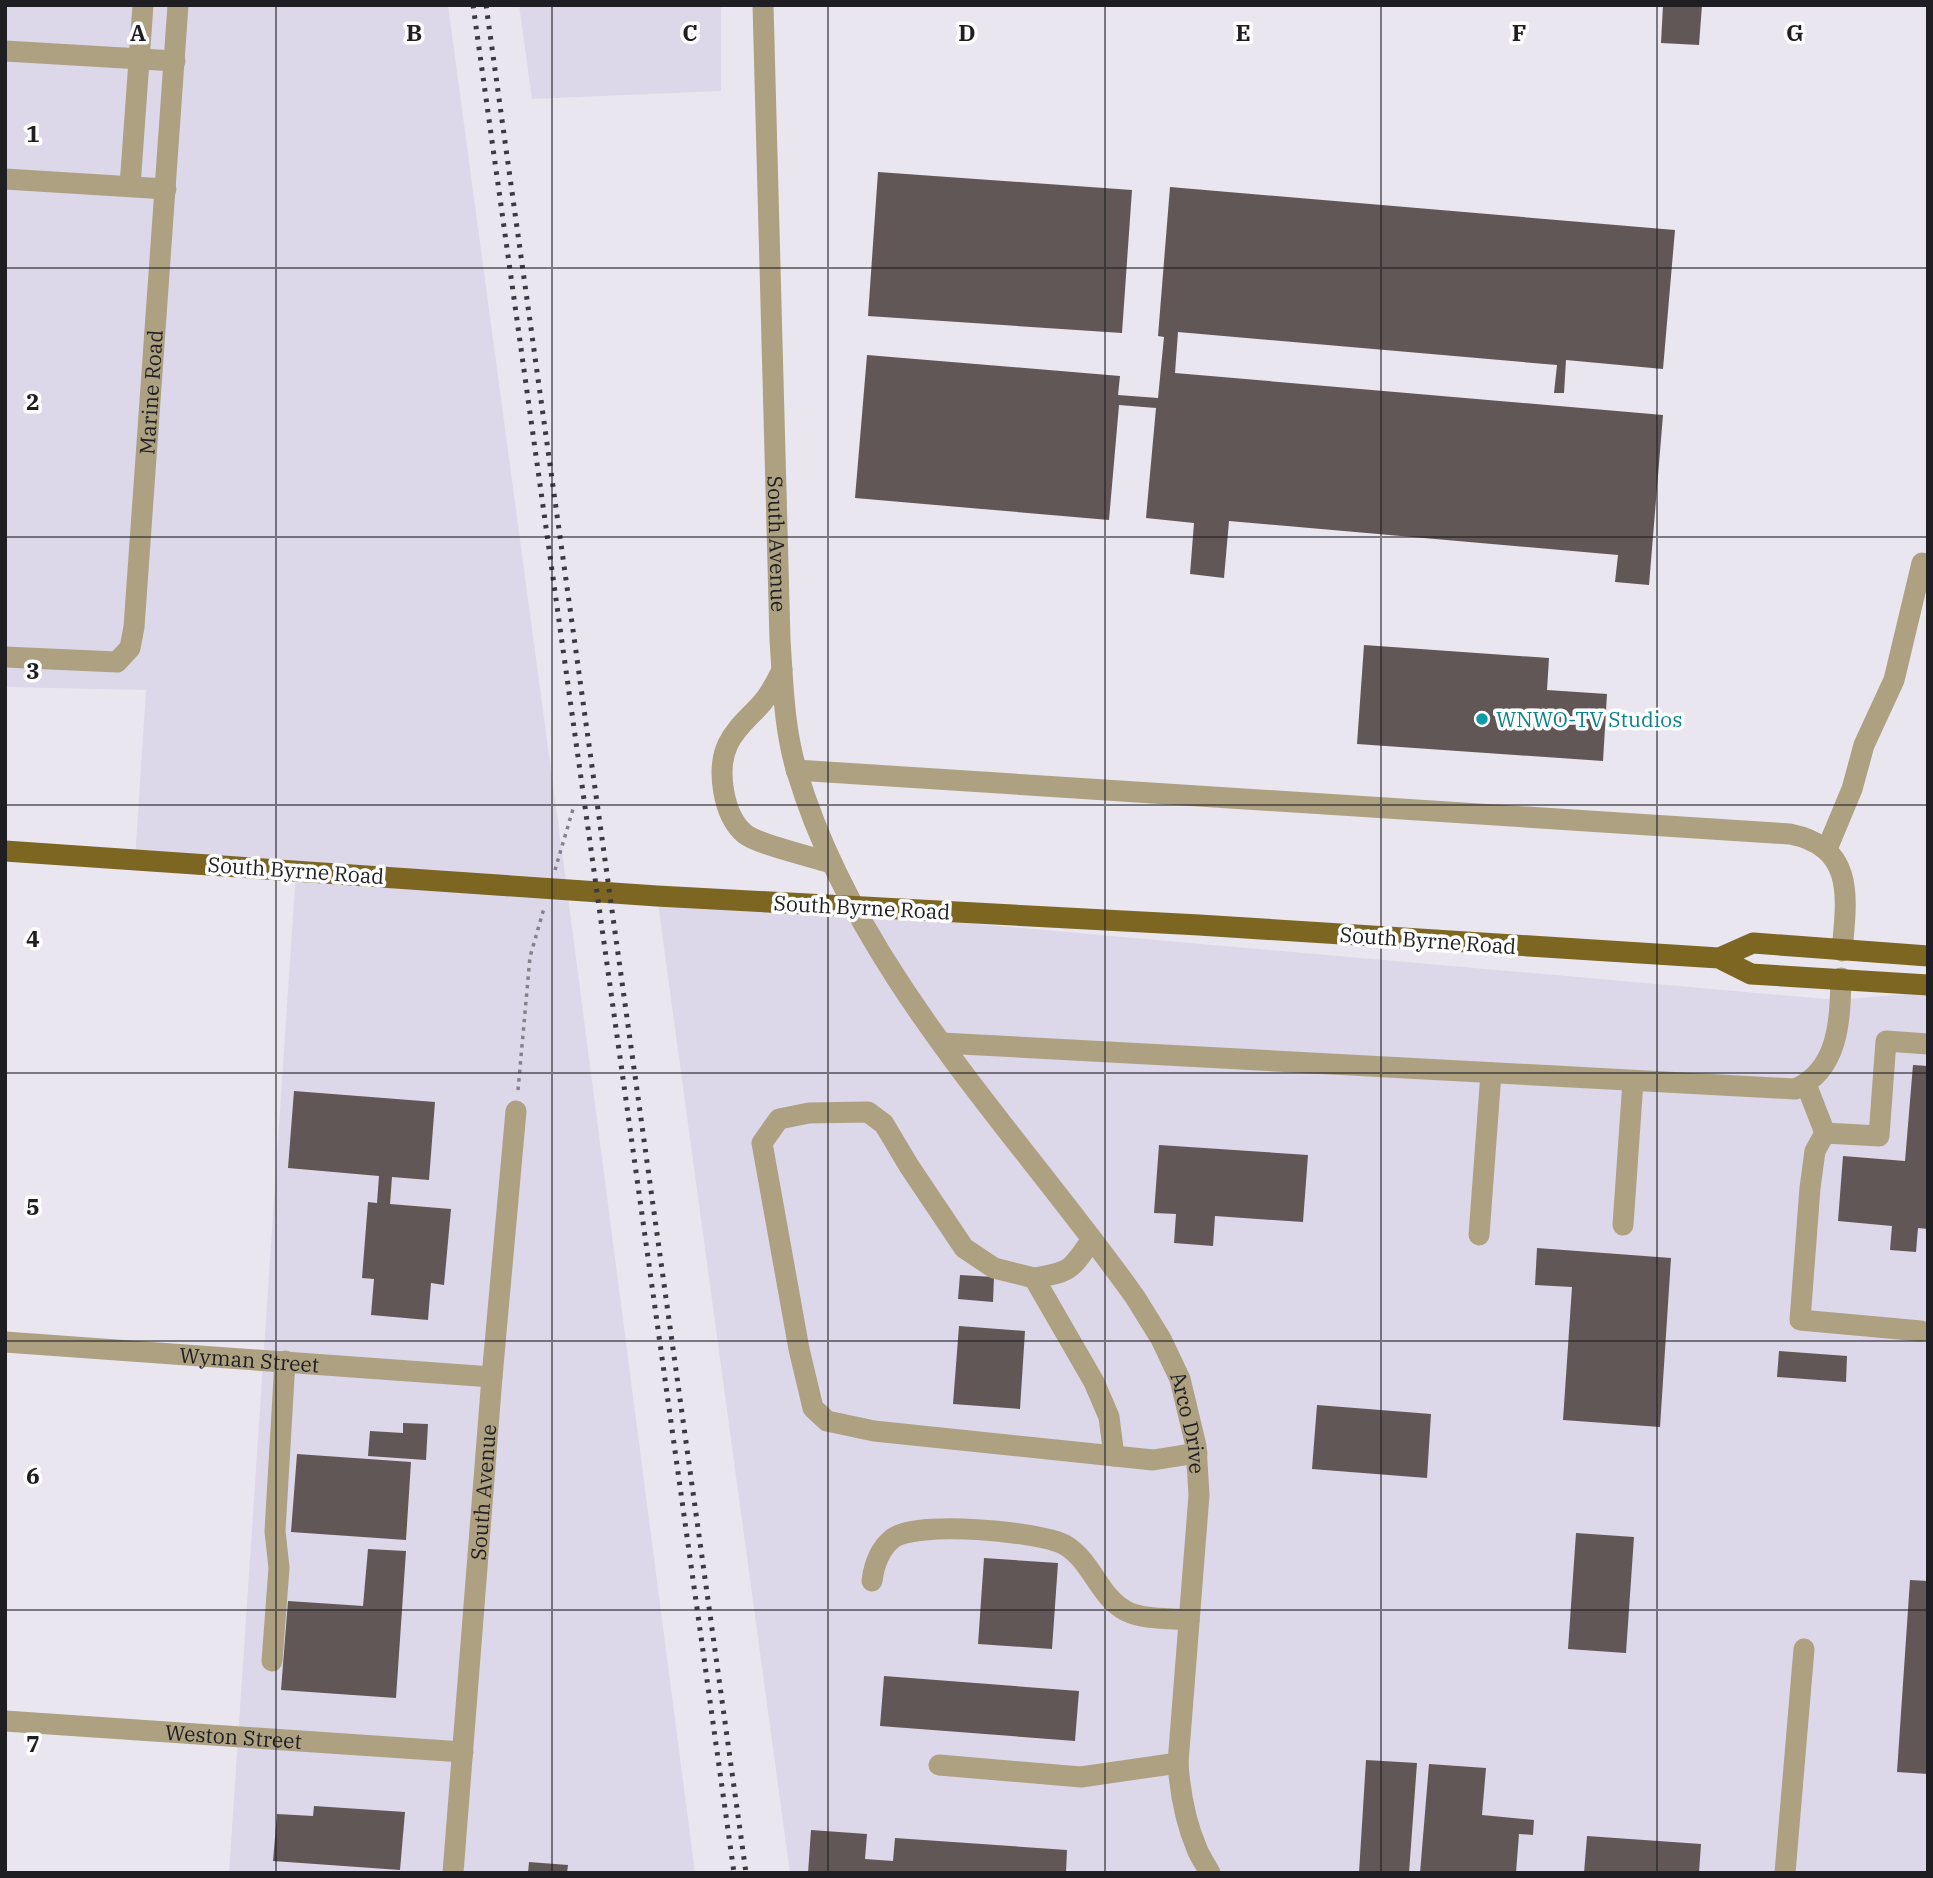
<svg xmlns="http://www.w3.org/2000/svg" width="1933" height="1878" viewBox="0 0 1933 1878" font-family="'IBM Plex Serif',serif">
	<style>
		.built { fill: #ddd8e9 }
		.building { fill: #615756 }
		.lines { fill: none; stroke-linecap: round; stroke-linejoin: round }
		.path { stroke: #848289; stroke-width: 3.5; stroke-dasharray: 3.5 5; stroke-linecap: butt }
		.minor { stroke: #aea181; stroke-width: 21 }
		.major { stroke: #7c6622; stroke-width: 21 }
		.rail { stroke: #3b3a3f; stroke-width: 5; stroke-dasharray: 3.5 7; stroke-linecap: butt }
		.grid { fill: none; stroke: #1f1e22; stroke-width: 2; stroke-opacity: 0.55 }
		.culture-dot { fill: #0f9aa8; stroke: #fff; stroke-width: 2.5 }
		.labels { text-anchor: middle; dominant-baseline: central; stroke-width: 7; stroke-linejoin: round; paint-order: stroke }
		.street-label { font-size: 21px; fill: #1f1e22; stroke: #fff }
		.culture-label { font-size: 21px; fill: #0d838f; stroke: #fff; text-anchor: start }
		.grid-label { font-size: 23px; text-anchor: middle; font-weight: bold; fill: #1f1e22; stroke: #fff; stroke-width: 7; stroke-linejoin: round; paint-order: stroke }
	</style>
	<rect width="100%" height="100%" fill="#e9e6f0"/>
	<!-- built -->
	<path class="built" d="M5,5H448L567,889L695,1873H229L296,871L135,859L146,690L5,687Z
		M519,5H721V91L532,99Z
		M657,896L1838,1000L1928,992V1873H790Z"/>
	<!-- building -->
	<path class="building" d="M1663,5H1702L1699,45L1661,43Z
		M878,172L1132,190L1122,333L868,316Z
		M1170,187L1675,230L1663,369L1566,360L1564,393H1554L1557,365L1178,332L1175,373L1663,415L1649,585L1615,582L1618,555L1229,521L1224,578L1190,574L1194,523L1146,518L1156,408L1119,405L1109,520L855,498L867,355L1120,376L1118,395L1158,398L1164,337L1158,336Z
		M1364,645L1549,658L1547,690L1607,694L1603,761L1357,744Z
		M1913,1065L1928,1066V1229L1918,1228L1916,1252L1890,1250L1892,1226L1838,1221L1843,1156L1905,1161Z
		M294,1091L435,1102L429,1180L392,1177L390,1204L451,1209L444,1285L431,1283L428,1320L371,1315L374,1279L362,1278L368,1202L377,1203L379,1176L288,1168Z
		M1159,1145L1308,1155L1303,1222L1215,1216L1213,1246L1174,1243L1176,1214L1154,1213Z
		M1537,1248L1671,1258L1660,1427L1563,1420L1572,1287L1535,1285Z
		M960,1275L994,1277L993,1302L958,1299Z
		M959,1326L1025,1331L1020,1409L953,1404Z
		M1779,1351L1847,1356L1846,1382L1777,1377Z
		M1317,1405L1431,1414L1427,1478L1312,1469Z
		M403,1423L428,1424L426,1460L368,1456L370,1431L403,1433Z
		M297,1454L411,1462L406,1540L291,1532Z
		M1576,1533L1634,1537L1626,1653L1568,1649Z
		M368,1549L406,1551L396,1698L281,1690L288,1601L363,1606Z
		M984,1558L1058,1563L1052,1649L978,1644Z
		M1910,1580L1928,1581V1774L1897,1772Z
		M884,1676L1079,1691L1075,1741L880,1726Z
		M1366,1760L1417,1763L1409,1873H1359Z
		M1429,1764L1486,1768L1482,1815L1534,1820L1533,1835L1519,1834L1516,1873H1420Z
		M314,1806L405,1812L400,1870L273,1861L277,1814L313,1816Z
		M811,1830L867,1834L865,1859L893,1861L895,1838L1067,1850L1066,1873H808Z
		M1587,1836L1701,1844L1699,1873H1584Z
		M529,1862L568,1865L567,1873H528Z"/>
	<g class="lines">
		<!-- path -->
		<path class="path" d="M555,870L573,809
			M518,1090L530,957L544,908"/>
		<!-- minor -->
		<g class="minor">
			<path id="s1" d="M763,5L780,640C783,684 784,730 797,772C857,972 1016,1130 1135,1297L1161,1339L1180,1379L1196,1446L1199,1495L1178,1763C1180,1793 1185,1821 1197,1849C1200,1857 1206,1865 1210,1873"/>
			<path d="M5,51L175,61"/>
			<path d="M5,179L166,189"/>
			<path d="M130,186L143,5"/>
			<path id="s2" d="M5,657L117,662L130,648L134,627L178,5"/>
			<path d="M782,670C776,682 771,693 762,703C751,716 736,727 728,744C716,769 723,816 745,834C757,844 813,857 831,863"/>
			<path d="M796,770L1790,834C1855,847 1847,897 1842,951"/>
			<path d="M1827,849L1852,789L1864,745L1894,680L1922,563L1928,564"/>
			<path d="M942,1043L1795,1089C1839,1070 1840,1020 1841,978"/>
			<path d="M1806,1084L1825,1133L1879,1136L1886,1041L1928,1044"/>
			<path d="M1825,1133L1815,1151L1810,1188L1800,1320L1921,1331"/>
			<path d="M1623,1225L1633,1081"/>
			<path d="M1479,1235L1491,1073"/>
			<path d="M1092,1239C1071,1270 1071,1272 1034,1278L1094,1382L1109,1417L1114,1456"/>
			<path d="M1034,1278L994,1268L964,1248L909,1166L884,1124L868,1112L809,1113L779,1119L762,1143L799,1349L813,1408L827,1421L874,1431L1153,1460L1197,1453"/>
			<path id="s3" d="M5,1342L492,1377"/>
			<path d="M872,1581C874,1565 880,1549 892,1539C914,1520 1040,1531 1065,1545C1092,1561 1099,1597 1126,1611C1144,1620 1169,1618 1189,1620"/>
			<path d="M272,1661L279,1568L275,1531L285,1361"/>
			<path id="s4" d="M5,1721L463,1752"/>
			<path d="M939,1765L1081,1777L1178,1763"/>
			<path id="s5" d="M453,1873L492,1377L516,1111"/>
			<path d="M1785,1873L1804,1649"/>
		</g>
		<!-- major -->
		<path class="major" d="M5,851L657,896L1199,925L1719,958L1751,974L1928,985
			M1719,958L1753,943L1928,956"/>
		<!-- rail -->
		<path class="rail" d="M473,5L734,1873
			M486,5L746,1873"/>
	</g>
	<!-- grid -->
	<path class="grid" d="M276,5V1873M552,5V1873M828,5V1873M1105,5V1873M1381,5V1873M1657,5V1873M5,268H1928M5,537H1928M5,805H1928M5,1073H1928M5,1341H1928M5,1610H1928"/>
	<!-- markers -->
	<circle class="culture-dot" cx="1482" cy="719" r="7"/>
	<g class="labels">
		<!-- street labels -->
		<g class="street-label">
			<text stroke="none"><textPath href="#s2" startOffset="388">Marine Road</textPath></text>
			<text stroke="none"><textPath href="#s1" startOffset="539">South Avenue</textPath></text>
			<text transform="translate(296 870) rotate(4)">South Byrne Road</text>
			<text transform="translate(862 907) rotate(3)">South Byrne Road</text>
			<text transform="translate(1428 940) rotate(4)">South Byrne Road</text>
			<text stroke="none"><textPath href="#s3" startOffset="245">Wyman Street</textPath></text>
			<text stroke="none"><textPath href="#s1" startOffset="1535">Arco Drive</textPath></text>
			<text stroke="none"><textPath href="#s5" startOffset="382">South Avenue</textPath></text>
			<text stroke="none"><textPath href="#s4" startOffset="229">Weston Street</textPath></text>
		</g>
		<!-- culture labels -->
		<g class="culture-label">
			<text x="1496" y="719">WNWO-TV Studios</text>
		</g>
	</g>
	<g class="grid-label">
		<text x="138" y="41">A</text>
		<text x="414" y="41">B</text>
		<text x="690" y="41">C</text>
		<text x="967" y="41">D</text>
		<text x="1243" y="41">E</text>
		<text x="1519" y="41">F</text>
		<text x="1795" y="41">G</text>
		<text x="33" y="142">1</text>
		<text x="33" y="410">2</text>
		<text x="33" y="679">3</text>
		<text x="33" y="947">4</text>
		<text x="33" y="1215">5</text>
		<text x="33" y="1484">6</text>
		<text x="33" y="1752">7</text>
	</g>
	<!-- border -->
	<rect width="1933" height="1878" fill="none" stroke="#1f1e22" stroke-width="14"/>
</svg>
